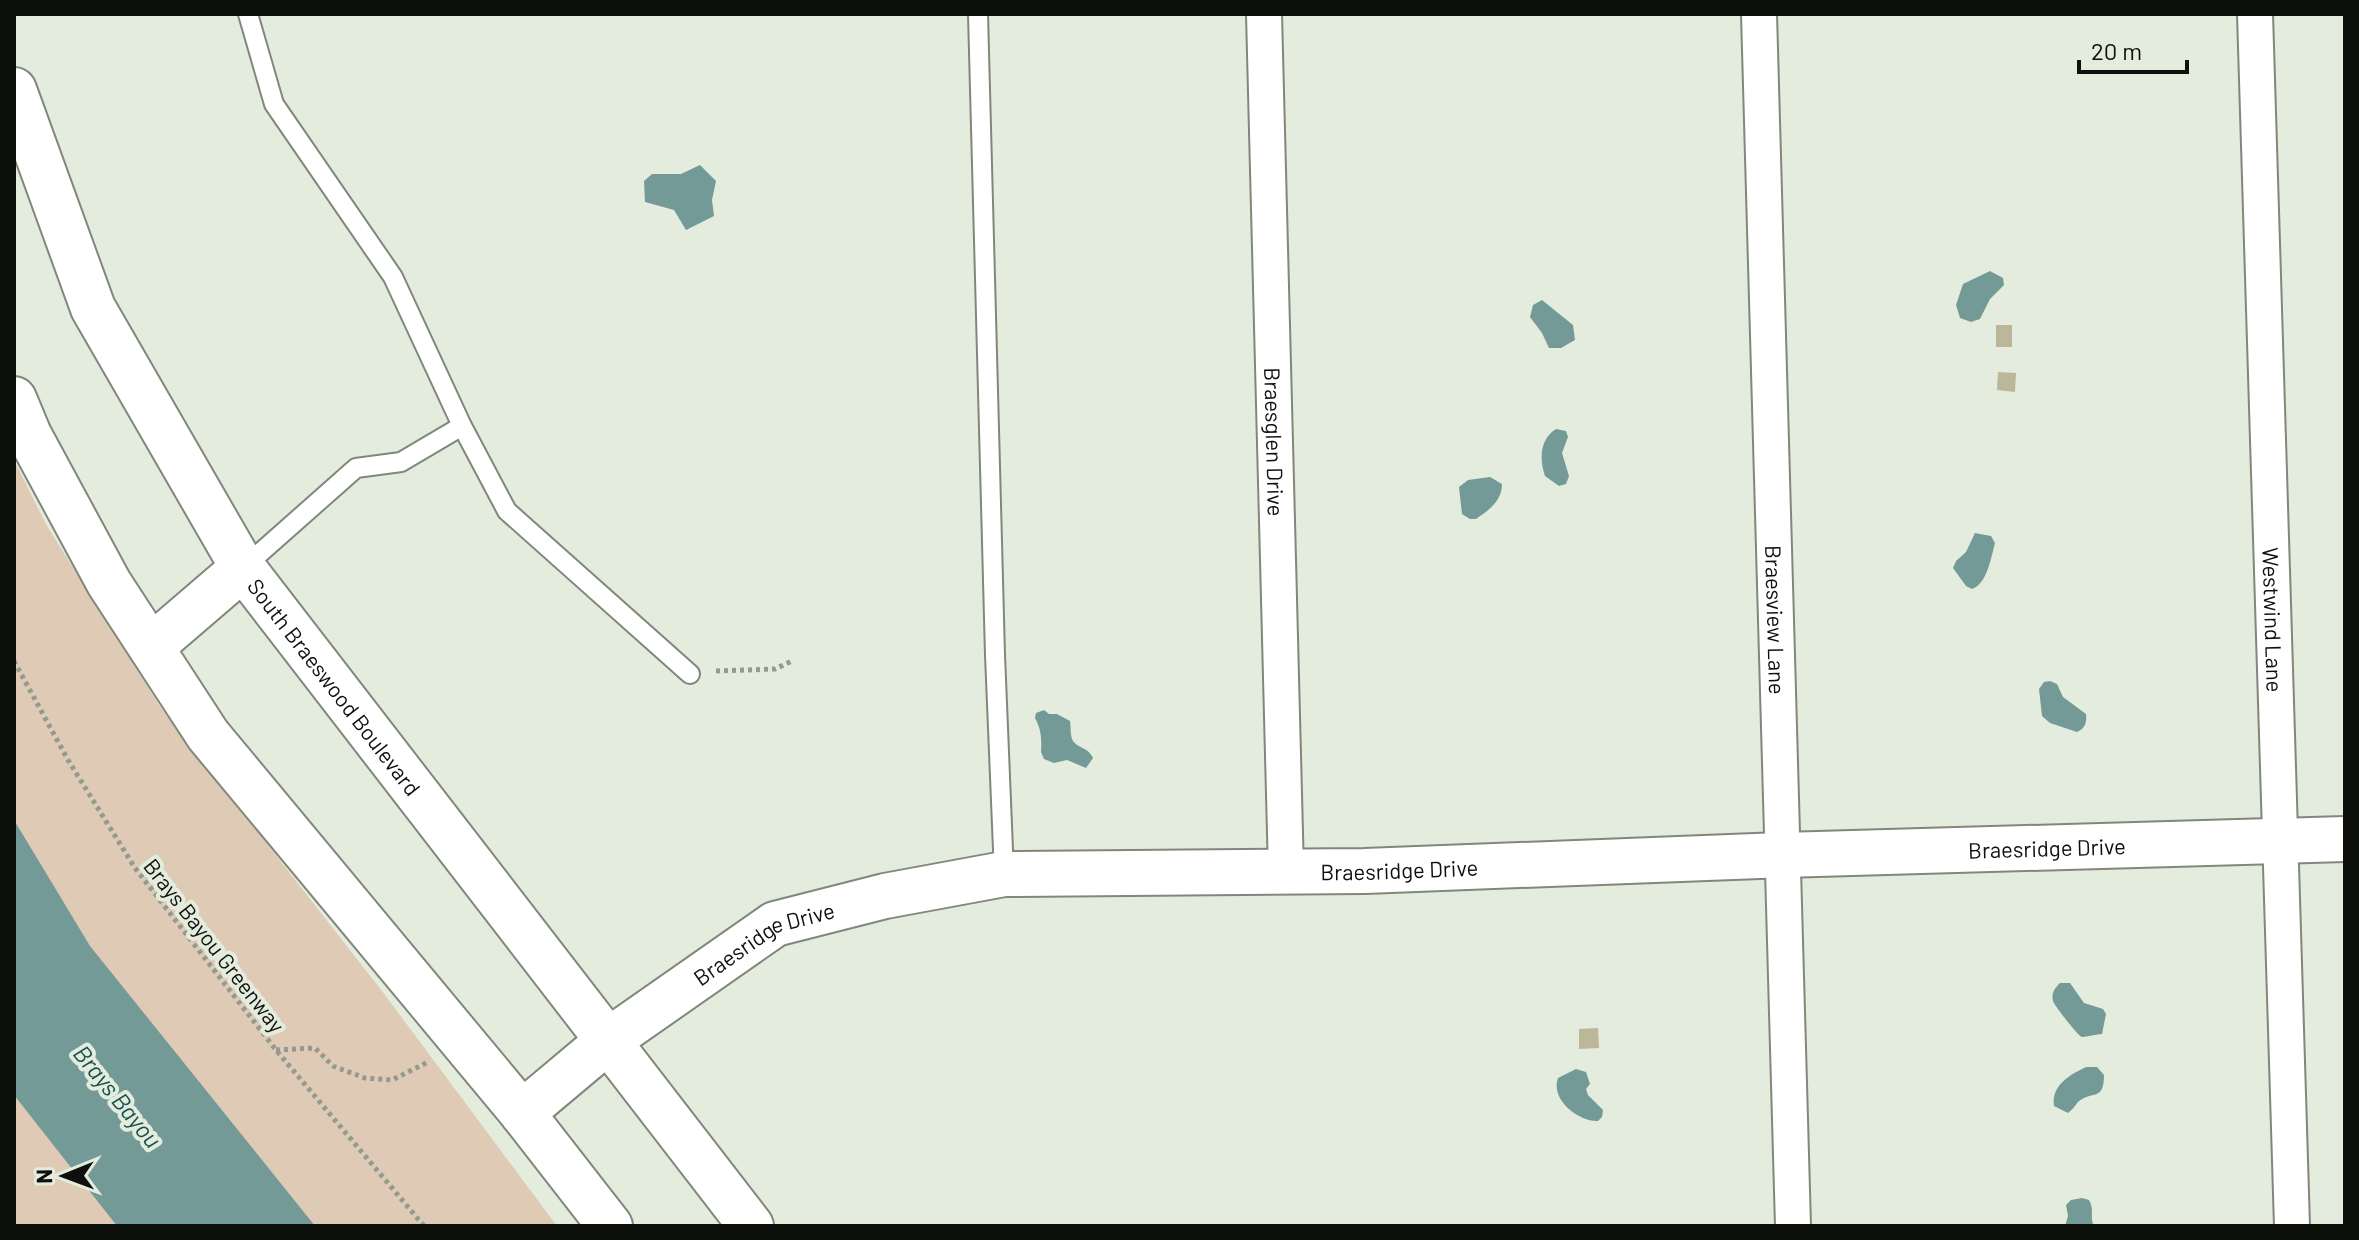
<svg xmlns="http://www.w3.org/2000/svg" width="2359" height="1240" viewBox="0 0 2359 1240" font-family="Barlow,sans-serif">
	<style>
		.green { fill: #decab5 }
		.water { fill: #749a98 }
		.building { fill: #bcb799 }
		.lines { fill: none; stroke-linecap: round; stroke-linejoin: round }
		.lane-casing { stroke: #80877b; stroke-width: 22 }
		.street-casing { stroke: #80877b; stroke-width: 38 }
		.secondary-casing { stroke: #80877b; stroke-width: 48 }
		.path { stroke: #949a90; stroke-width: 5; stroke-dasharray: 4 4; stroke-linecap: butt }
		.lane { stroke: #fff; stroke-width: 18 }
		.street { stroke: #fff; stroke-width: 34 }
		.secondary { stroke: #fff; stroke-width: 44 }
		.labels { text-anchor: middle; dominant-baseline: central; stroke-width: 8; stroke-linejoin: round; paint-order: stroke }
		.street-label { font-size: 22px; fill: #0e100c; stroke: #e4ecde }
		.water-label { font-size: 24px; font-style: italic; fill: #17504e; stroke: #e4ecde }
	</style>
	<rect width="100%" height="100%" fill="#e4ecde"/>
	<!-- green -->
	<path class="green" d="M14,460L47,526L161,708L385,995L557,1226H14Z"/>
	<!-- water -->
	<path class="water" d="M700,165L716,181L712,200L714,216L686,230L674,210L645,202L644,181L652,174H681Z
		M1990,271L2003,278L2004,285L1990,299L1980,319L1971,322L1960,318L1956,305L1963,284Z
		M1542,300L1573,325L1575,340L1561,348H1549L1542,333L1530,317L1533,305Z
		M1556,429L1566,431L1568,437L1562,453L1569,476L1566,484L1559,486L1545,476C1539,459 1540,439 1556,429Z
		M1490,477L1502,484C1502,501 1489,510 1476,519H1470L1462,514L1459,487L1468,480Z
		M1975,533L1991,536L1995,543C1991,558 1987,584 1972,589L1966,586L1953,568L1956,561L1966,552Z
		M2050,681L2057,684L2063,697L2086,714C2087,723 2085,728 2077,732L2050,723L2042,716L2039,689L2044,682Z
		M1044,710L1049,714H1057L1070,721C1071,727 1070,736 1073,741C1079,749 1088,747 1093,758L1086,768L1067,760L1054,763L1044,759L1041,752C1042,739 1041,729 1035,718L1036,713Z
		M14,820L90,946L315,1226H117L14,1095Z
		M2060,983H2070L2084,1003L2103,1009L2106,1014L2102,1034C2097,1034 2087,1037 2082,1037C2078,1036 2054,1005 2053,1001C2051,993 2055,988 2060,983Z
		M2086,1067H2097L2104,1075C2104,1102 2092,1090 2078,1102C2075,1106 2072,1110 2068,1113L2054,1106C2051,1086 2069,1075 2086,1067Z
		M1576,1069L1586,1072L1590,1084L1586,1089L1588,1095L1603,1110L1602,1117L1598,1121C1578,1122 1550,1099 1558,1078Z
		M2082,1198L2089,1200C2095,1210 2089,1217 2094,1226H2065L2068,1216L2066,1205L2071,1200Z"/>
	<!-- building -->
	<path class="building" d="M1996,325H2012V347H1996Z
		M1998,372L2016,373L2015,392L1997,390Z
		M1598,1028L1599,1048L1579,1049V1029Z"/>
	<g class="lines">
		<defs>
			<path id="lane" d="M248,14L274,104L393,277L462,426L507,511L690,674
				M978,14L995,655L1004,874
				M243,568L356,468L401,462L462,426"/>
			<g id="street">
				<path id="s1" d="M1264,14L1286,872"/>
				<path id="s2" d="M1759,14L1793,1226"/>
				<path id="s3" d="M2255,14L2292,1226"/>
			</g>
			<g id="secondary">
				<path id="s4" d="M14,90L93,308L243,568L751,1226"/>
				<path d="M14,399L29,435L109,583L208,735L522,1113L610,1226"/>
				<path d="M151,647L243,568"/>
				<path id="s5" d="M522,1113L609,1040L775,924L885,896L1004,874L1365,871L1783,855L2345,839"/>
			</g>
		</defs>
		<!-- lane casing -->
		<use href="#lane" class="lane-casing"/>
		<!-- street casing -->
		<use href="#street" class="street-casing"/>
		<!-- secondary casing -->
		<use href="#secondary" class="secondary-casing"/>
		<!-- path -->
		<path class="path" d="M14,661L68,760L135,868L276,1050L424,1226
			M716,671L775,669L792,661
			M276,1050L315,1048L333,1066L365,1078L392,1080L428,1062"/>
		<!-- lane -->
		<use href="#lane" class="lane"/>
		<!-- street -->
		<use href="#street" class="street"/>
		<!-- secondary -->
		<use href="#secondary" class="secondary"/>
	</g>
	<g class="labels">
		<!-- street labels -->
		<g class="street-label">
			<text stroke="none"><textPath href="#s1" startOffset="428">Braesglen Drive</textPath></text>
			<text stroke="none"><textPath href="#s2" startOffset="606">Braesview Lane</textPath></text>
			<text stroke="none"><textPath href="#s3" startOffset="606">Westwind Lane</textPath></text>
			<text stroke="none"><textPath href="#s4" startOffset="682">South Braeswood Boulevard</textPath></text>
			<text stroke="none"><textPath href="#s5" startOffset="1594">Braesridge Drive</textPath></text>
			<text stroke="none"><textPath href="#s5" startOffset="946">Braesridge Drive</textPath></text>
			<text transform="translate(215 945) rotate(52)">Brays Bayou Greenway</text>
			<text stroke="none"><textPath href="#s5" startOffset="298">Braesridge Drive</textPath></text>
		</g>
		<!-- water labels -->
		<g class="water-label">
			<text transform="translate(118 1096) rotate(51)">Brays Bayou</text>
		</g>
	</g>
	<!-- border -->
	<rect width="2359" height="1240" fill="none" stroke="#0e100c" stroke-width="32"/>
	<!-- north arrow -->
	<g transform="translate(64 1176) rotate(269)" stroke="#e4ecde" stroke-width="6" paint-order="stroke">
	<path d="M0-6L14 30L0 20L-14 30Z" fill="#0e100c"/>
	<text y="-12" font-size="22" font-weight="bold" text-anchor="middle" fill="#0e100c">N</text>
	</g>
	<!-- scale -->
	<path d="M2079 60v12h108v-12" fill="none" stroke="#0e100c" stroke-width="4"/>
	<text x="2091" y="60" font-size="24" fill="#0e100c" stroke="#e4ecde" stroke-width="6" paint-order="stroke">20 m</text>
</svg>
